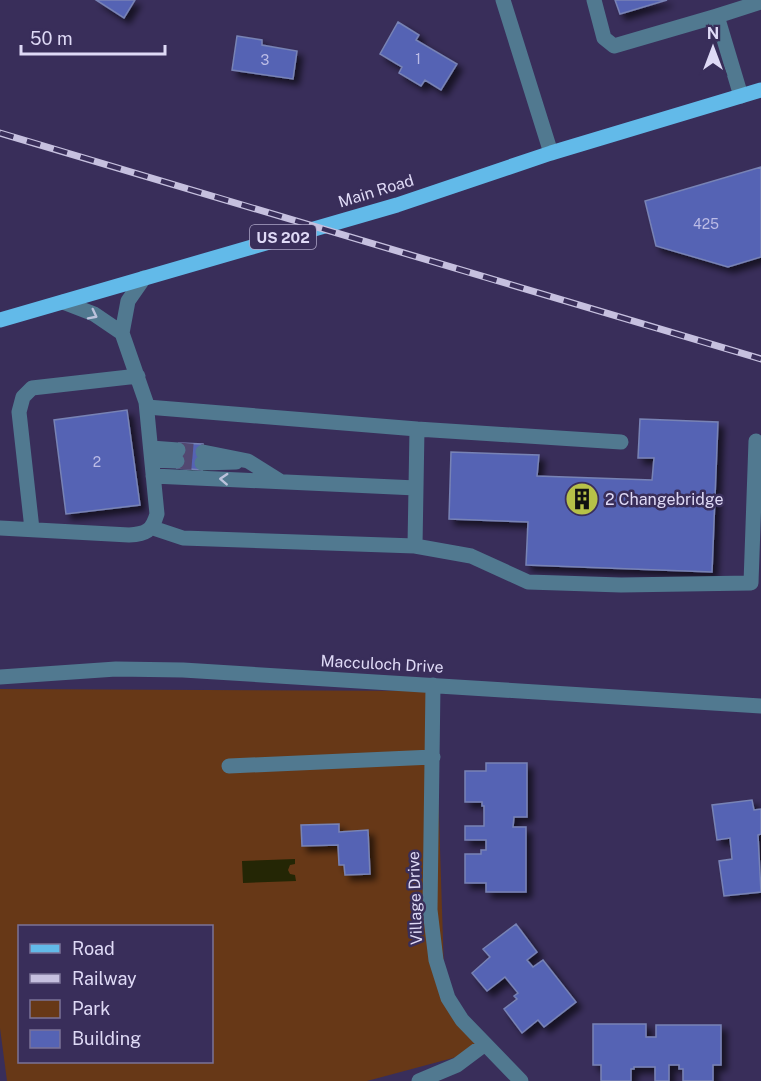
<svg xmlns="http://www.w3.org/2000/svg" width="761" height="1081" viewBox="0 0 761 1081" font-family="'Public Sans',sans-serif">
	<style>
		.green { fill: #673817; fill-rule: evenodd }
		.water { fill: #242605 }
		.building { fill: #5563b4; stroke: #7883b5; stroke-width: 1.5; filter: url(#shadow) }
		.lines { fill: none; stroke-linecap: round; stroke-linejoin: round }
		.minor-tunnel { stroke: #524871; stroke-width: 15; stroke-dasharray: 15 8; stroke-linecap: butt }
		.minor { stroke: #517990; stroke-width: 15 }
		.major { stroke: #62bae9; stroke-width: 15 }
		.rail-casing { stroke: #c6c0df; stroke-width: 7 }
		.rail { stroke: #392e5a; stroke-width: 4.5; stroke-dasharray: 14; stroke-linecap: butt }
		.oneway { stroke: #bcc2dc }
		.labels { text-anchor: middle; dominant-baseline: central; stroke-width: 5; stroke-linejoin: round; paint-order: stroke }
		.number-label { font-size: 14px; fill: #bcbce6 }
		.shield { fill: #392e5a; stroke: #ada6c7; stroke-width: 1.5 }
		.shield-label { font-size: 15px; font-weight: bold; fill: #dfdaf6 }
		.street-label { font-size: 16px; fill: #dfdaf6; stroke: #392e5a }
		.poi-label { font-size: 16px; fill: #dfdaf6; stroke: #392e5a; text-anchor: start }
	</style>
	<defs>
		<filter id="shadow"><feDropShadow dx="5.5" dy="5.5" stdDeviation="3" flood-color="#0009"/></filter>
	</defs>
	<rect width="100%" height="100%" fill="#392e5a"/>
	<!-- green -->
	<path class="green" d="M0,689L435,691L444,972L479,1051L367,1081H7L0,1028ZM20,926H212V1062H20Z"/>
	<!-- water -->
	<path class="water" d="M295,859V864L290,865L288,870L290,874L295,875L296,881L243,883L242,861Z"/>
	<!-- building -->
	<path class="building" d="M96,0H135L124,18Z
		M615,0H667L620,14Z
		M398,22L419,35L416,40L457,64L441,90L425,80L421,86L399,73L402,67L380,54Z
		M237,36L262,40V45L297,51L293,79L232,70Z
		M761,167V257L728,267L656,246L645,201Z
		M127,410L140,505L66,514L54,420Z
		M640,419L718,422L712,572L526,565L528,522L449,519L451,452L539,455L537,476L652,480L654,458H638Z
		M179,443L203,444L202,470L177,468Z
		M486,763H527V817H514L513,827H526V892H486V883H465V854H481V850H486V840H465V826H484V806H482V802H465V771H486Z
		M752,800L754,810L761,809V834L758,835L761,892L724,896L719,861L732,859L730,838L717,840L712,805Z
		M339,824V832L368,830L370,874L345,875L344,865H339L338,845L302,846L301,825Z
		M516,924L537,952L527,960L533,967L543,960L576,1002L544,1027L538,1020L522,1033L504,1009L517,999L514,996L518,993L505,977L487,991L472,973L490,957L483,949Z
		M593,1024H646V1037H656V1025H721V1065H713V1081H683V1069H679V1065H669V1081H655V1067H634V1069H631V1081H601V1065H593Z"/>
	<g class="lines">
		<!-- minor-tunnel -->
		<path class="minor-tunnel" d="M178,450L203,452
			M177,461L202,463"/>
		<!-- minor -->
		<path class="minor" d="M503,0L551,153
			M594,0L604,38L614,46L717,16
			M741,96L717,16L761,2
			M63,302L94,314L122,333
			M147,407L417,429L415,546L183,538L153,528
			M417,429L621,442
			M151,448L178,450
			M203,452L248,461L280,481
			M152,460L177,461
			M202,463L236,462
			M153,476L416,488
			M0,528L129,535C146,534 152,531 157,514L146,402L122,333L128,301L144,278
			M32,529L19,412L23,397L32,388L138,376
			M415,546L471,556L528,582L621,585L751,583L756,441
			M0,677L116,669L183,670L761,706
			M433,685L430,910L436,960L448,998L462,1020L521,1081
			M229,766L433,757
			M419,1081L457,1065L485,1044"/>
		<!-- major -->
		<path class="major" d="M0,320L397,205L551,153L761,90"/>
		<defs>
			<path id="rail" d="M0,133L761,359"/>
		</defs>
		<!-- rail casing -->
		<use href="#rail" class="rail-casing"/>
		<!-- rail -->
		<use href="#rail" class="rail"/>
	</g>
	<!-- one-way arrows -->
	<defs><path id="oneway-chevron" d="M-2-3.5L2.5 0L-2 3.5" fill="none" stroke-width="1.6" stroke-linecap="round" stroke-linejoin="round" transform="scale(1.5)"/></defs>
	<g class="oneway">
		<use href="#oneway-chevron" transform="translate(93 315) rotate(27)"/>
		<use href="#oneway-chevron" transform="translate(224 479) rotate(-177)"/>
	</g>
	<!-- icons -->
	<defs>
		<symbol id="building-disc" viewBox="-11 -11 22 22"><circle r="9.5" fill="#b7c148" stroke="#392e5a"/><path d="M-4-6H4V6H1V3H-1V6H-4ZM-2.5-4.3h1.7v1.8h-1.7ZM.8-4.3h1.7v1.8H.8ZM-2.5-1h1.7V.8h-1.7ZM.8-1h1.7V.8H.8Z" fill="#111"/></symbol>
	</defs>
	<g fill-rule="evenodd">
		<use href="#building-disc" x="563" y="480" width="38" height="38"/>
	</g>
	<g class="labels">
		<!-- number labels -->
		<g class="number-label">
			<text x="418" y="59">1</text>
			<text x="265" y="60">3</text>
			<text x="706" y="224">425</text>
			<text x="97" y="462">2</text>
		</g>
		<!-- shield labels -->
		<rect class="shield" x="250" y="225" width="66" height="24" rx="4.5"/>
		<g class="shield-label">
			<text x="283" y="237">US 202</text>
		</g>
		<!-- street labels -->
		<g class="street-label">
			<text transform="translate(376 191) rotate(-17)">Main Road</text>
			<text transform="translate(382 664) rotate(3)">Macculoch Drive</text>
			<text transform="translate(415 898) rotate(-92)">Village Drive</text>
		</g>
		<!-- poi labels -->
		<g class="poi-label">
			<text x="605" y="499">2 Changebridge</text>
		</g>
	</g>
	<!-- legend -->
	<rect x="18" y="925" width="195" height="138" fill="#392e5a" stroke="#7b7398" stroke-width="1.5"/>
	<rect x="30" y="944" width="30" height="9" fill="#62bae9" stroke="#7b7398" stroke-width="1.5"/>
	<text x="72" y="955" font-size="18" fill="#dfdaf6">Road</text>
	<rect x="30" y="974" width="30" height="9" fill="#c6c0df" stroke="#7b7398" stroke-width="1.5"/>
	<text x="72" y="985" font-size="18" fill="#dfdaf6">Railway</text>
	<rect x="30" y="1000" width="30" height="18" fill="#673817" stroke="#7b7398" stroke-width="1.5"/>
	<text x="72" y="1015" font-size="18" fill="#dfdaf6">Park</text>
	<rect x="30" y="1030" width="30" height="18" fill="#5563b4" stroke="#7b7398" stroke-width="1.5"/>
	<text x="72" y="1045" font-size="18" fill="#dfdaf6">Building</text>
	<!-- north arrow -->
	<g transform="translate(713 48)" stroke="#392e5a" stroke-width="4.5" paint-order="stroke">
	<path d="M0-4.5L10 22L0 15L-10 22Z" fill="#dfdaf6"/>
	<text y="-9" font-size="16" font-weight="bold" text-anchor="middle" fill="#dfdaf6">N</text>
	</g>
	<!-- scale -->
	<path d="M21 45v9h144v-9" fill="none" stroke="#dfdaf6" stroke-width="3"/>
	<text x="30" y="45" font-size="18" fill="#dfdaf6" stroke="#392e5a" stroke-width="4.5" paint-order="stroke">50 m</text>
</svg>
